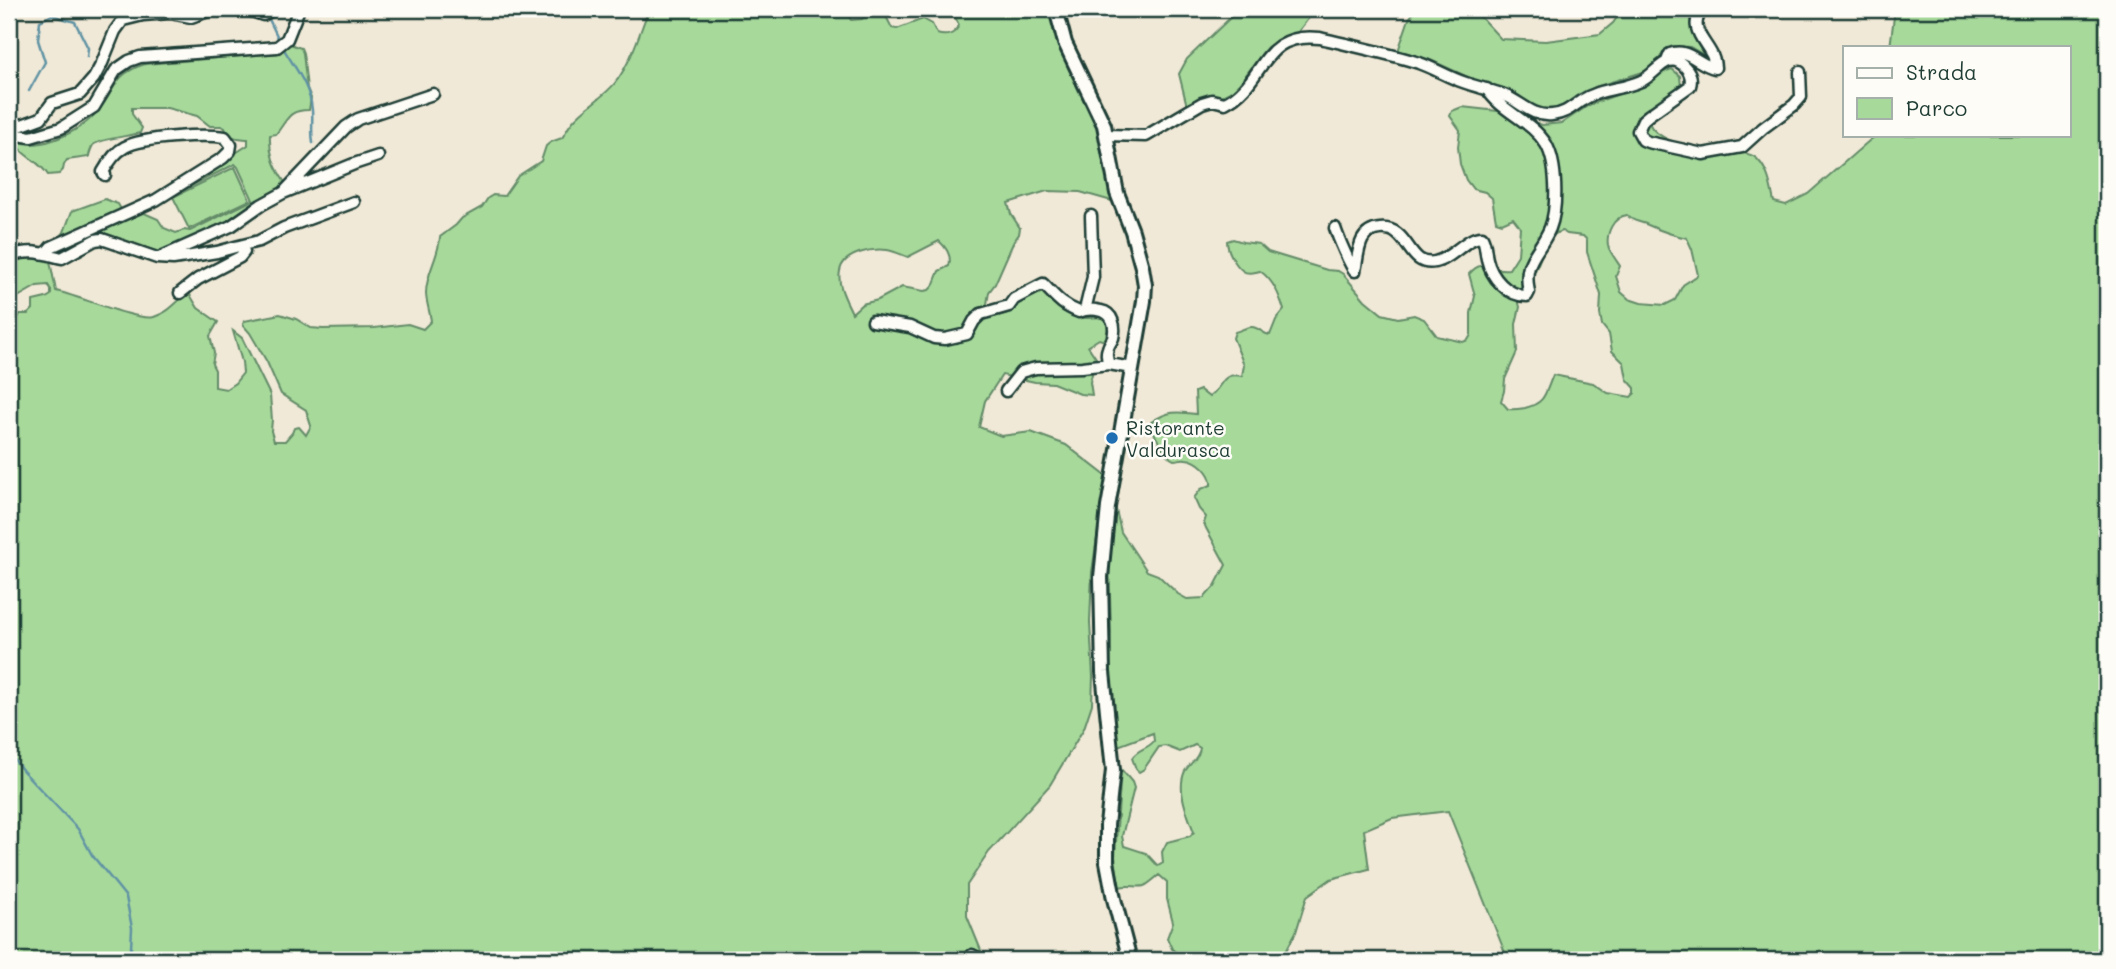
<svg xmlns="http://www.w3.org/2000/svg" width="2116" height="969" viewBox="0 0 2116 969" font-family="Mali,sans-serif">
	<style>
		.green { fill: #a7d99b; stroke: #638b68; stroke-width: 2; fill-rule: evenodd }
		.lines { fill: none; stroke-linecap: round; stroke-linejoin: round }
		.stream { stroke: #6193a4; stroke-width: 2.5 }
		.minor-casing { stroke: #1f3d34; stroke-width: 15 }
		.major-casing { stroke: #1f3d34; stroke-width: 18 }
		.minor { stroke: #fdfcf7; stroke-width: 10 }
		.major { stroke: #fdfcf7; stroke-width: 12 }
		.poi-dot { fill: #1f6fb2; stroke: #fdfcf7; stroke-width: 2.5 }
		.labels { text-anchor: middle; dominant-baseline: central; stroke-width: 5; stroke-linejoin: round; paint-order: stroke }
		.poi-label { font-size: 19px; fill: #1f3d34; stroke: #fdfcf7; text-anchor: start }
	</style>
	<rect width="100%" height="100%" fill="#f1e9d7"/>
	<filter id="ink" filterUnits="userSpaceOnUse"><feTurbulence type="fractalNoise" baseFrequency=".0143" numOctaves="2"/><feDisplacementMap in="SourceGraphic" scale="14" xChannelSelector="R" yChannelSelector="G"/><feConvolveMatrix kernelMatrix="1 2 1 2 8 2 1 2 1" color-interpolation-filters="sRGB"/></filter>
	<g filter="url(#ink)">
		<!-- green -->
		<path class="green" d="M649,9H845V11L851,20L862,19L873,9C885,9 887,19 892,28L897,29L923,19L932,24L937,34C946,37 955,35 959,25L951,9H1050L1060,46L1091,110L1101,141L1104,167L1112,201L1080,192L1047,191L1008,203L1011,214L1020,228L1019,234L1013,243L995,284L989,292L987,304L988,318C1000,315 1013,315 1017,303L1041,290C1053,305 1068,319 1089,318C1095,318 1099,316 1105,318L1108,327L1105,341L1099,339L1088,346L1096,358L1090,382L1092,395L1080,394L1053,383L1035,382L1002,375L985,401L979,427L1001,436L1031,432L1066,445L1106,476L1092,572L1090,622L1093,677L1092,704L1084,728L1050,785L989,852L967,885V916L982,953L981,960H9V335L20,314H28L33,309V301L46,298L51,295V290L48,285L37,286L9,302V262C23,258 36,253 50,261L56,291C76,295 139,322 154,317C172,311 174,302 189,293L198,308L218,322L210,336L214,353L212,364L215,370V387L226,389L235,383L243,373L242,362L233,331L242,338L270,395L272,420L271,431L274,441H285L292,433L294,428L299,427L306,435L311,426L306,410L281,394L267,362L250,333L243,325L244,321L280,314L296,319L311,328L323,329L374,328L408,324L423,329L431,321C430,312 426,302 426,293C426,274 439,256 440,237L456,225L462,218L482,207L488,198L493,195L504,196L518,176L541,161L546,146L551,142L562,138C566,132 569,125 574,120C586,106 604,97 615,83C632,61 639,34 649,9ZM939,241C947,248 952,256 949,266L939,271L933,286L929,290L924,291L902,287L878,300L862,304L852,313C846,300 837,285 840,271C843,253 872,248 887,250C894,251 902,255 908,257Z
			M1234,9H1316L1297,33L1267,47L1239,84L1232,91L1222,96H1209L1187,106L1179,74L1187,59L1230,18Z
			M1416,9H1473L1501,39L1546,41L1600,34L1613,23L1623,9H1696C1684,26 1695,40 1704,55L1690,47L1673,46L1664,51L1655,66L1643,72L1595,87L1561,107L1551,111L1533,109L1511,93L1479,82L1428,59L1398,51L1409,19Z
			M1895,9H2107V960H1508L1448,811L1392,818L1364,830L1369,869L1331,879L1307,896L1296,932L1281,960H1185L1172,949L1167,938L1173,922L1167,899V882L1159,875C1155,878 1149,884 1144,886C1137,888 1130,884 1119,887L1115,857L1121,769L1132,782L1134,788L1122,836L1124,846L1146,853L1158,866L1163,863L1162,852L1167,842L1190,836L1194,832C1188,815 1176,790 1185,771C1190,763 1199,758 1200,748L1195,745L1180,752L1165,746L1159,747L1144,769L1139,772L1136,769L1132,758C1137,749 1148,749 1154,741L1153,733L1118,746L1109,694L1111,631L1109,559L1114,501L1121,532L1147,571L1158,575L1178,594L1187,599L1204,598L1215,586L1226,565L1206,528L1204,523L1206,517L1199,509L1194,498L1201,489L1211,485C1212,473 1198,460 1186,459C1182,458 1178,460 1174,460C1166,458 1151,430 1151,422C1168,411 1176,411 1196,414L1195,392L1200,390L1209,397C1225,385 1220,372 1242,376L1244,365L1233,338L1235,332C1240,331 1246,327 1251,327C1258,326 1262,334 1270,335L1276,320L1284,310C1279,294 1273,280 1260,271C1255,272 1248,275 1243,271C1235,265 1227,250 1227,241L1233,239L1243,242L1259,244L1268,252L1327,270L1338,271L1343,274L1365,300L1382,314L1398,318L1414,315L1424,319L1437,336L1463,342L1468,340L1471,335V313L1475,296L1469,274C1485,256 1490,272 1509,269L1518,255L1520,227L1513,218L1502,223L1496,221L1492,198L1485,192L1473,189L1466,180L1460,164L1458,147L1460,130L1450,116L1452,111L1462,107L1507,112L1542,125L1562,123L1589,105L1624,92L1663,69L1661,73L1672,69L1680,76L1681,88L1653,106L1647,113C1648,119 1649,124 1652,128C1666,145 1703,150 1724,152C1736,153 1751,151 1759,161C1769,172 1771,188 1774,202L1786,205L1808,194L1870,140L1878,135H2069V47H1890ZM1627,215C1632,222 1640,221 1648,225C1661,231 1673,235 1687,238L1692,249L1698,275L1683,285L1675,300L1665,305L1641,303L1629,299L1621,292L1616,276L1620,266C1616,260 1610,252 1608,246C1606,233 1613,217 1627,215ZM1562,231L1567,234L1583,236L1587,240V252L1601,295L1600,314L1602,325L1609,334L1612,351L1624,363L1627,379L1635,388V393L1631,397L1608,393L1593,383L1553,375C1545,393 1546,403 1525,408C1519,409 1514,410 1508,409L1501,401L1504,391L1505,379L1517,352L1516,324L1520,307L1517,296C1522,287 1529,281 1534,273C1541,260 1546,234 1562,231Z
			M290,44L301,48L303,53L307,88L311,98L309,110C287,110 288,120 276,134L270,135C269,153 274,166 284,181L283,186L236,219L165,251L157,252L102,232L94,233L64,251L59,248L56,243L64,232L72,211L105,199L118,204L123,213L142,212L158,219L164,228L176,233L184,230L190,231L253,200L238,167L235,164L175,194V192L248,145V139C238,138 228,139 225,128L221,126H210L197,116L167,108H132V114L142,128L140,133C130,136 99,139 93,145C92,147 89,154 89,157L67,160L64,165L63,170L59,174L48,175C38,159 24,159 14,141C23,143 31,145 41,143C59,140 85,127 97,112C117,90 111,75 145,64L279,53Z
			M235,167L250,200L189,229L173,197Z"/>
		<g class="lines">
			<!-- stream -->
			<path class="stream" d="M49,9L52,15L75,22L88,48L87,57
				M267,15L279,40
				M282,46C294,67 310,85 312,110C313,121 311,131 313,143
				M29,91L45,62L38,40L40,21L52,15
				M9,753L23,771L78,829L92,855L126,897L132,928L131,948L125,960
				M9,932L15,960"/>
			<defs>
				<path id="minor" d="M246,9L263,15L273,9
					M1667,61L1670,54C1688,47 1698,65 1715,68C1716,46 1683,32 1703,9
					M9,122L22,125L41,118L52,103L80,94L94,78L102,63L115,31L123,20L143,15L170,13L191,17L214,9
					M9,128L18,135L31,137L61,128L94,107L116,70L129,61L140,57L277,47L287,39L299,9
					M1106,135L1146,136L1202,103L1212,100L1225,103C1266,83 1259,31 1320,38C1353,46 1387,53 1419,63C1434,68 1448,77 1463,82C1477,87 1491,90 1504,95C1521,102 1532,117 1552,115C1564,114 1571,108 1581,101C1601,88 1621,90 1641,81C1656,75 1668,48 1685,67C1690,72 1692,79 1690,86L1649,115L1643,120L1638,131L1643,140L1648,142L1703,154L1742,147L1763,128L1794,105L1801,97L1800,72
					M286,190L346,127L358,119L433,94
					M1335,228C1338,237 1350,266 1355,271C1359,254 1357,231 1380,229C1410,226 1407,268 1435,262C1452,259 1467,236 1482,237C1486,244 1485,251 1487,259C1491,277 1507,296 1527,296L1529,292C1522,260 1539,254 1550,228C1558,207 1557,163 1546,144C1531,120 1501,112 1487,89
					M239,246L259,241L284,228L354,202
					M46,253L51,247L156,200L223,158L230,151L231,145L225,137C204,134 143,137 125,147C115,152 108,163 103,172L105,175
					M9,256C31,249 41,253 62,258L95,240L102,239L157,258L173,259L217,252L239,246L243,248L244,252L240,257L198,279L180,293
					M161,257L231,226L261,205L283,193L354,164L378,156
					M1085,310L1093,277L1091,216
					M873,321L910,327L934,338L945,339L967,334L974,321L981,314L1009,306L1014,299L1043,284C1056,297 1061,305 1079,312C1086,309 1094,309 1101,311C1113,313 1116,327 1113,338C1112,341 1109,344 1108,348C1106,353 1107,359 1109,364L1132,368
					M1006,391L1021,372L1028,370L1036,368L1082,367L1109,364
					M972,955L982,960"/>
				<path id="major" d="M1056,9L1065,43L1104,125L1117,193L1132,231L1142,267L1145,285L1144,301L1108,507L1101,577L1103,672L1113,770L1107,825V862L1114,899L1130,960"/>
			</defs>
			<!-- minor casing -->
			<use href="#minor" class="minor-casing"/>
			<!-- major casing -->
			<use href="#major" class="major-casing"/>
			<!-- minor -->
			<use href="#minor" class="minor"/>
			<!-- major -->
			<use href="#major" class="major"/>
		</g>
	</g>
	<!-- markers -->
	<circle class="poi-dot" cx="1112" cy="438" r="7"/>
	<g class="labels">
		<!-- poi labels -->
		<g class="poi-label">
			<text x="1126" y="427">Ristorante<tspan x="1126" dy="22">Valdurasca</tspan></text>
		</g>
	</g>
	<!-- margin -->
	<rect width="2116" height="969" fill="none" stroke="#fdfcf7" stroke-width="35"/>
	<rect x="18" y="18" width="2081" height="934" fill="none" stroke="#1f3d34" stroke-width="2.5" filter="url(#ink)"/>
	<!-- legend -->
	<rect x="1843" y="46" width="228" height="91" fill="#fdfcf7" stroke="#a4b0a9" stroke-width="2"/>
	<rect x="1857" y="68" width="35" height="10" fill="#fdfcf7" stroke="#a4b0a9" stroke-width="2"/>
	<text x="1906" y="80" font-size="21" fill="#1f3d34">Strada</text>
	<rect x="1857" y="98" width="35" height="21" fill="#a7d99b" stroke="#a4b0a9" stroke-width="2"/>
	<text x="1906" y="116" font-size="21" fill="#1f3d34">Parco</text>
</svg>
